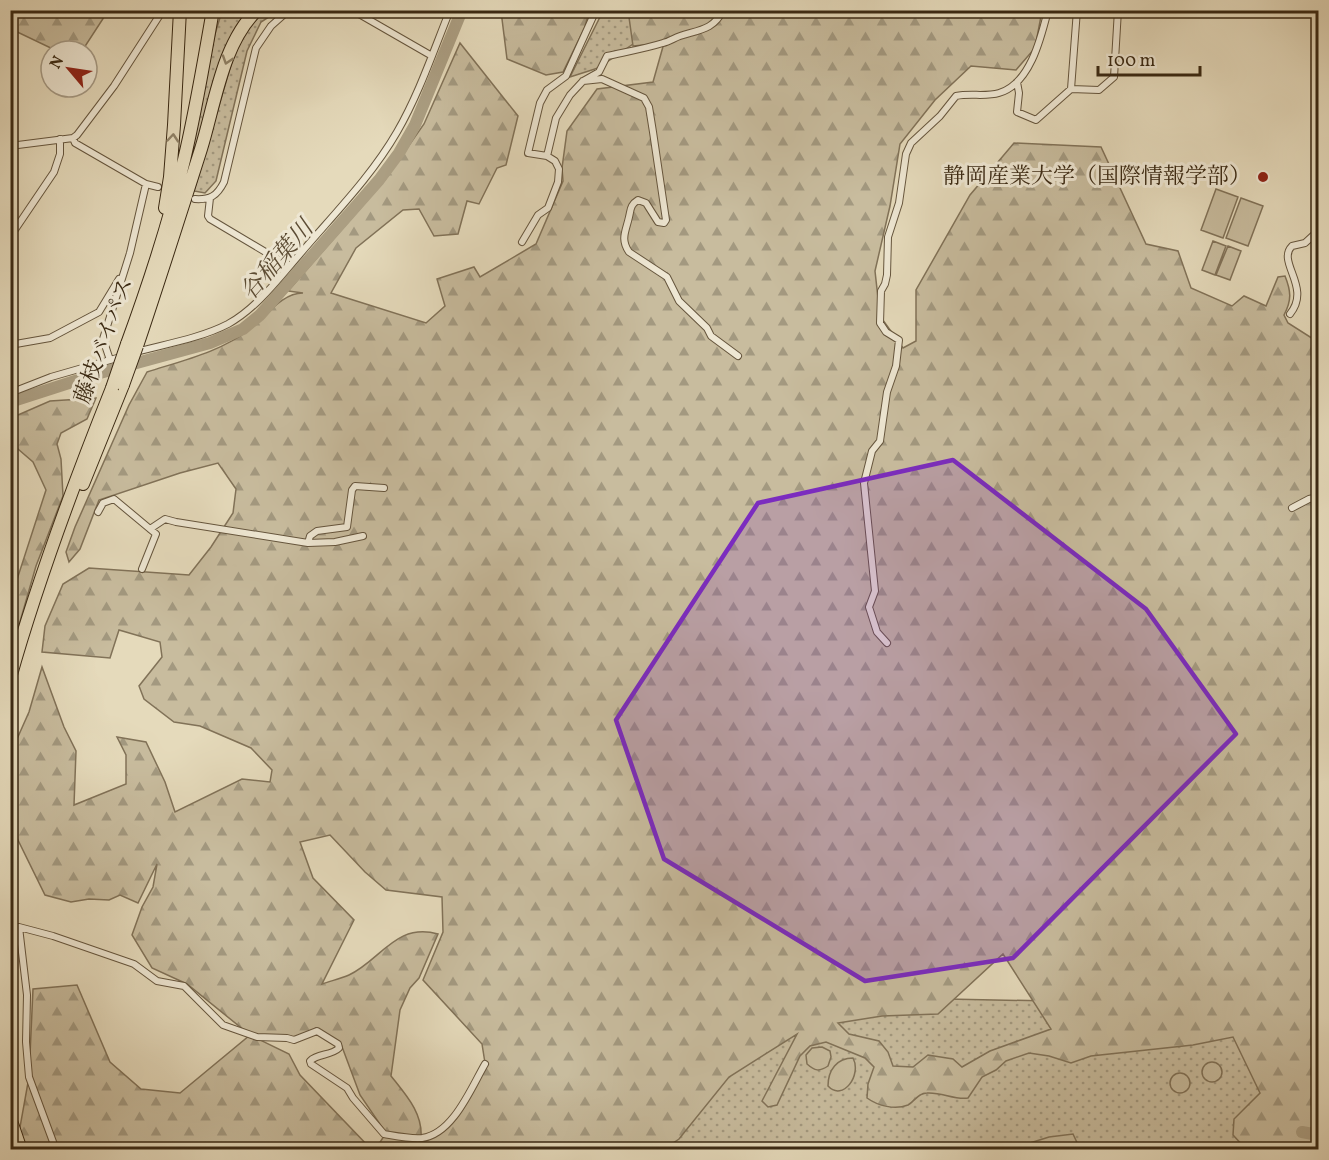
<svg xmlns="http://www.w3.org/2000/svg" width="1329" height="1160" viewBox="0 0 1329 1160" font-family="Vollkorn,'Noto Serif JP',serif">
	<style>
		.grass { fill: url(#grass-dots); stroke: #817258; stroke-width: 1.5 }
		.forest { fill: url(#forest-firs); stroke: #817258; stroke-width: 1.5; fill-rule: evenodd }
		.garden { fill: #c8bc9e; stroke: #817258; stroke-width: 1.5 }
		.lines { fill: none; stroke-linecap: round; stroke-linejoin: round }
		.river { stroke: #ab9e82; stroke-width: 12 }
		.minor-casing { stroke: #65553d; stroke-width: 8 }
		.motorway-casing { stroke: #3a2913; stroke-width: 14 }
		.minor { stroke: #eee7d3; stroke-width: 6 }
		.motorway { stroke: #e5dabb; stroke-width: 12 }
		.motorway-bridge-casing { stroke: #3a2913; stroke-width: 14; stroke-linecap: butt }
		.motorway-bridge { stroke: #e5dabb; stroke-width: 12 }
		.oneway { stroke: #908267 }
		.marked { fill: #7b2cbf; fill-opacity: 0.2; stroke: #7b2cbf; stroke-width: 4.5; stroke-linejoin: round }
		.poi-dot { fill: #8f2418; stroke: #eee7d3; stroke-width: 2 }
		.labels { text-anchor: middle; dominant-baseline: central; stroke-width: 6; stroke-linejoin: round; paint-order: stroke }
		.poi-label { font-size: 22px; fill: #3a2913; stroke: #eee7d3; text-anchor: end }
		.street-label { font-size: 22px; fill: #3a2913; stroke: #eee7d3 }
		.water-label { font-size: 24px; font-style: italic; fill: #5c4c34; stroke: #eee7d3 }
	</style>
	<defs>
		<pattern id="grass-dots" width="8" height="8" patternUnits="userSpaceOnUse" patternTransform="scale(1.5)"><rect width="8" height="8" fill="#c8bc9e"/><path d="M2 2h.1M6 6h.1" fill="none" stroke="#a39980" stroke-width="1.8" stroke-linecap="round"/></pattern>
		<pattern id="forest-firs" width="22" height="20" patternUnits="userSpaceOnUse" patternTransform="scale(1.5)"><rect width="22" height="20" fill="#c8bc9e"/><path d="M5 1l3.5 6h-7zM16 11l3.5 6h-7z" fill="#a39980"/></pattern>
	</defs>
	<rect width="100%" height="100%" fill="#e5dabb"/>
	<filter id="stains"><feTurbulence type="fractalNoise" baseFrequency=".00333" numOctaves="4"/><feColorMatrix values="0 0 0 0 .2 0 0 0 0 .09 0 0 0 0 .02 0 0 0 .5 -.17"/></filter>
	<radialGradient id="worn" r=".72"><stop offset=".6" stop-color="#630" stop-opacity="0"/><stop offset="1" stop-color="#630" stop-opacity=".3"/></radialGradient>
	<!-- grass -->
	<path class="grass" d="M222,11H252L249,13L191,170L186,175L215,34Z
		M263,11H278L261,22L247,51L216,181L205,193L194,191L238,41Z
		M603,11H628L636,42L598,68L570,77Z
		M804,996L1195,1004L1263,1060L1318,1149L623,1150Z"/>
	<!-- forest -->
	<path class="forest" d="M11,10H108V11L82,51H57L11,29Z
		M628,10L1042,11L1035,48L1016,70L971,66L935,100L900,144L890,206L875,271L880,316L903,348L916,341V290L970,195L1014,143L1101,147L1146,244L1178,251L1191,288L1232,306L1244,296L1266,306L1278,277L1285,276C1291,291 1292,300 1284,315L1288,323L1318,342V1149L1245,1148L1233,1135L1234,1119L1260,1093L1233,1037L1193,1045L1091,1056L1071,1063L1049,1056L1029,1053L1006,1061L996,1070L982,1077L968,1098C954,1100 942,1092 927,1093C918,1093 915,1101 908,1105C895,1110 878,1106 867,1098L868,1084L874,1067L865,1058L826,1042L810,1046L800,1056L777,1105L768,1107L762,1101L797,1034L729,1077L679,1139L664,1149L375,1150L386,1133L360,1095L341,1044L316,1028L299,1041L252,1036L289,1054L300,1075L371,1149H11L10,1125L17,1144L29,1077L33,989L77,985L110,1062L141,1089L180,1093L250,1035L187,984L152,968L132,935L142,907L153,887L157,864L138,903L120,895L109,900L89,899L71,902L45,895L16,836L11,794L10,774L17,739L29,712L42,667L64,727L76,751L74,805L126,784V755L117,737L146,742L165,782L175,812L242,779L270,782L272,770L251,748L200,726L174,722L144,699L139,686L162,657L160,642L119,630L110,658L42,652L45,626L63,584L89,568L189,575L211,547L233,513L236,489L218,463L180,473L99,500L80,549L69,562L66,552L75,527L129,405L147,372C181,361 221,352 250,329C266,317 281,293 303,293L288,291L384,181L424,124L460,43L518,116L506,165L497,168L479,204L467,201L458,234L434,236L419,209L403,210L356,248L331,293L426,323L445,306L437,279L474,267L480,277L536,244L563,181L562,168L567,131L597,89L653,82L664,43L633,46ZM330,835L365,872L386,890L442,897L443,932L423,980L482,1044L485,1063C473,1083 444,1142 420,1142C411,1142 401,1137 392,1136L421,1138C423,1113 406,1095 391,1076L400,1010L410,988L419,978L438,934C396,922 381,960 349,975C340,979 330,981 322,984L354,920L313,878L300,842ZM1003,954L1051,1029L990,1051L962,1067L953,1059L928,1055L913,1067L893,1066L888,1052L879,1041L849,1034L838,1023L882,1016L938,1014Z
		M501,11H589L585,27L563,72L546,75L507,59Z
		M96,398L87,419L61,433L57,444L61,459L63,496L36,566L11,653V598L46,490L33,462L11,443V418L50,401Z
		M1073,1134L1080,1149H1002L1014,1148L1049,1137Z"/>
	<!-- garden -->
	<path class="garden" d="M1216,189L1238,197L1223,238L1201,230Z
		M1241,198L1263,206L1248,246L1226,238Z
		M1213,241L1226,246L1215,275L1202,270Z
		M1228,246L1241,251L1230,280L1216,275Z
		M822,1047L830,1051L831,1057L828,1066C819,1072 815,1071 807,1064L806,1055L812,1048Z
		M853,1058C862,1075 843,1102 828,1086C828,1070 837,1058 853,1058Z
		M1202 1072a10 10 0 1 1 20 0a10 10 0 1 1-20 0Z
		M1170 1083a10 10 0 1 1 20 0a10 10 0 1 1-20 0Z"/>
	<g class="lines">
		<!-- river -->
		<path class="river" d="M10,402L100,373L210,343L243,329L260,315L379,180L399,153L415,125L462,10
			M1302,1132L1318,1135"/>
		<defs>
			<path id="minor" d="M352,10L432,56
				M583,81L602,79L644,98L649,107L653,132L666,220L664,223L658,222L646,203L638,200C630,205 631,209 629,217C626,231 620,239 629,252L667,277L679,301L707,328L711,336L738,356
				M1017,82L1019,93L1017,112L1036,120L1071,89L1099,90L1114,77L1118,10
				M1071,89L1077,10
				M73,138L75,143L146,184L158,187
				M10,146L73,138L77,135L114,86L163,10
				M547,156L556,118L570,95L583,81L599,72L607,56C625,52 644,49 663,43C669,42 674,38 680,36C698,30 714,30 723,10
				M210,198L208,216L210,219L289,266
				M195,199C210,200 217,196 224,182L256,48L271,26L289,10
				M10,237L54,172L60,154V139
				M522,242L538,215L548,208L558,182L559,169L555,161L547,156L528,153L540,103L547,90L566,76L596,10
				M1290,314C1312,287 1276,262 1292,246L1305,243L1318,231
				M10,345L50,338L99,312L119,279
				M136,352C166,344 201,338 228,324C257,308 279,278 300,254C333,215 371,177 397,132C419,94 433,52 450,10
				M10,360L13,346
				M110,360L103,339L130,253L146,184
				M10,393L51,377L124,356
				M1292,508L1309,499L1318,497
				M98,512L103,503L114,499L156,534L142,569
				M150,529L165,519L176,522L308,543L335,542L363,536
				M308,543L310,536L317,531L347,527L352,490L355,486L384,488
				M887,643L877,632L869,607L875,591L864,483L872,451L880,441L887,392L896,366L899,340L886,332L880,323L881,291L885,284L887,275L888,237L899,203L906,154L911,143L940,116L956,96C970,93 986,97 999,93C1030,84 1041,38 1048,10
				M56,1150L29,1077L26,1042L27,995L19,927L53,936L134,964L157,981L184,986L223,1025L257,1037L287,1038L294,1040L317,1031L338,1044L339,1048C331,1056 318,1053 310,1061L311,1064L347,1088L353,1098L384,1134C396,1136 410,1139 422,1138C453,1134 471,1088 485,1064"/>
			<path id="motorway" d="M165,208L170,177L174,125L180,10
				M127,344C149,284 169,223 184,160C196,110 204,60 213,10
				M137,346C159,281 180,215 201,149C215,104 222,44 257,10
				M83,484L123,385
				M10,678C38,579 74,483 112,388
				M10,1118L21,1150"/>
		</defs>
		<!-- minor casing -->
		<use href="#minor" class="minor-casing"/>
		<!-- motorway casing -->
		<use href="#motorway" class="motorway-casing"/>
		<!-- minor -->
		<use href="#minor" class="minor"/>
		<!-- motorway -->
		<use href="#motorway" class="motorway"/>
		<defs>
			<path id="motorway-bridge" d="M123,385L137,346
				M112,388L127,344"/>
		</defs>
		<!-- motorway-bridge casing -->
		<use href="#motorway-bridge" class="motorway-bridge-casing"/>
		<!-- motorway-bridge -->
		<use href="#motorway-bridge" class="motorway-bridge"/>
	</g>
	<!-- one-way arrows -->
	<defs><path id="oneway-chevron" d="M-2-3.5L2.5 0L-2 3.5" fill="none" stroke-width="1.6" stroke-linecap="round" stroke-linejoin="round" transform="scale(1.5)"/></defs>
	<g class="oneway">
		<use href="#oneway-chevron" transform="translate(227 60) rotate(108)"/>
		<use href="#oneway-chevron" transform="translate(173 138) rotate(-85)"/>
	</g>
	<!-- marked area -->
	<path class="marked" d="M953,460L1146,609L1236,734L1013,958L865,981L664,859L616,720L758,503Z"/>
	<!-- markers -->
	<circle class="poi-dot" cx="1263" cy="177" r="6"/>
	<g class="labels">
		<!-- poi labels -->
		<g class="poi-label">
			<text x="1251" y="177">静岡産業大学（国際情報学部）</text>
		</g>
		<!-- street labels -->
		<g class="street-label">
			<text transform="translate(105 341) rotate(-70)">藤枝バイパス</text>
		</g>
		<!-- water labels -->
		<g class="water-label">
			<text transform="translate(278 261) rotate(-49)">谷稲葉川</text>
		</g>
	</g>
	<!-- margin -->
	<rect width="1329" height="1160" fill="none" stroke="#e5dabb" stroke-width="36"/>
	<rect x="12" y="12" width="1305" height="1136" fill="none" stroke="#3a2913" stroke-width="3"/>
	<rect x="18" y="18" width="1293" height="1124" fill="none" stroke="#3a2913" stroke-width="1.5"/>
	<!-- north arrow -->
	<g transform="translate(69 69) rotate(299)"><circle r="28" fill="#eee7d3" stroke="#a69b86" stroke-width="1.5"/>
	<path d="M0-4.5L10 22L0 15L-10 22Z" fill="#8f2418"/>
	<text y="-9" font-size="16" font-weight="bold" text-anchor="middle" fill="#3a2913">N</text>
	</g>
	<!-- scale -->
	<path d="M1098 66v9h102v-9" fill="none" stroke="#3a2913" stroke-width="3"/>
	<text x="1107" y="66" font-size="18" fill="#3a2913" stroke="#eee7d3" stroke-width="4.5" paint-order="stroke">100 m</text>
	<rect width="100%" height="100%" filter="url(#stains)"/>
	<rect width="100%" height="100%" fill="url(#worn)"/>
</svg>
